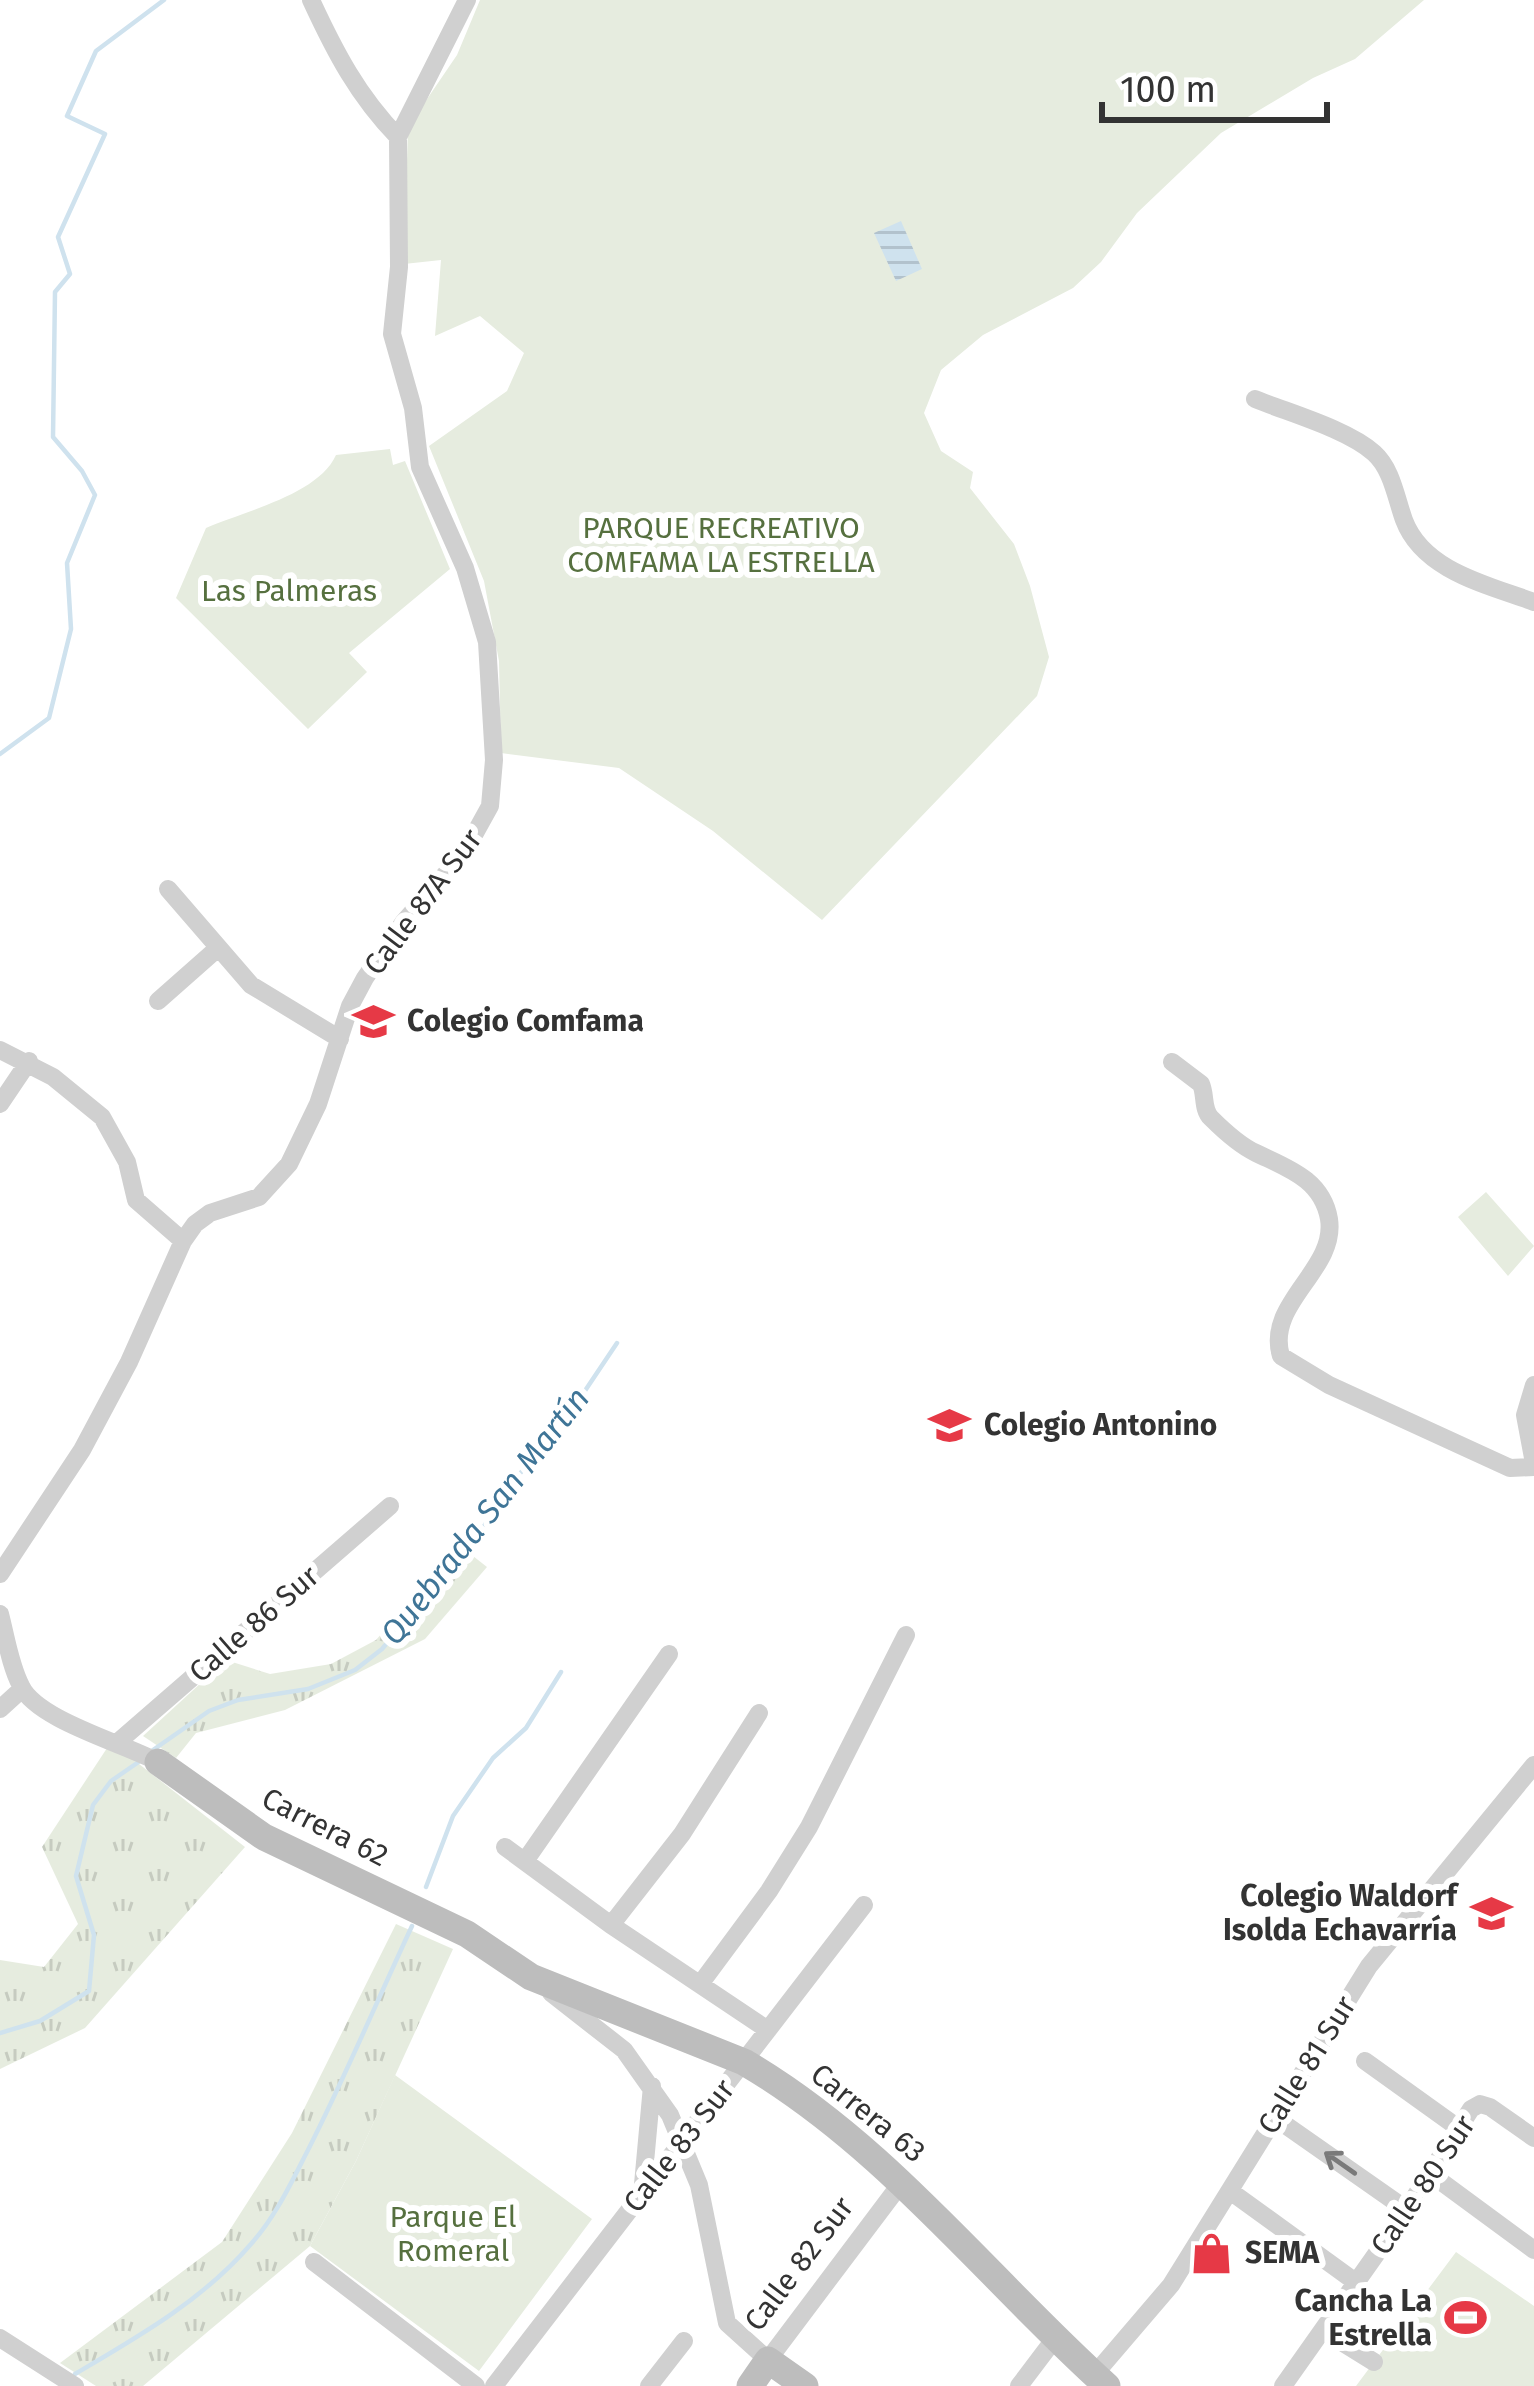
<svg xmlns="http://www.w3.org/2000/svg" width="1534" height="2386" viewBox="0 0 1534 2386" font-family="'Fira Sans',sans-serif">
	<style>
		.grass { fill: url(#grass-tufts) }
		.park { fill: #e6ecdf }
		.water { fill: url(#water-rules) }
		.lines { fill: none; stroke-linecap: round; stroke-linejoin: round }
		.stream { stroke: #cfe2ee; stroke-width: 4.5 }
		.street { stroke: #d0d0d0; stroke-width: 18 }
		.secondary { stroke: #bdbdbd; stroke-width: 27 }
		.oneway { stroke: #7a7a7a }
		.labels { text-anchor: middle; dominant-baseline: central; stroke-width: 12; stroke-linejoin: round; paint-order: stroke }
		.park-label { font-size: 30px; fill: #56703f; stroke: #fff }
		.street-label { font-size: 30px; fill: #333; stroke: #fff }
		.poi-label { font-size: 30px; font-weight: bold; fill: #333; stroke: #fff; text-anchor: start }
		.water-label { font-size: 33px; font-style: italic; fill: #3f7597; stroke: #fff }
	</style>
	<defs>
		<pattern id="grass-tufts" width="24" height="20" patternUnits="userSpaceOnUse" patternTransform="scale(3)"><rect width="24" height="20" fill="#e6ecdf"/><path d="M3 7l-1-3M5 7V3M7 7l1-3M15 17l-1-3M17 17v-4M19 17l1-3" fill="none" stroke="#c6cbc0"/></pattern>
		<pattern id="water-rules" width="6" height="5" patternUnits="userSpaceOnUse" patternTransform="scale(3)"><rect width="6" height="5" fill="#cfe2ee"/><path d="M0 2.5h6" fill="none" stroke="#b2c2cd"/></pattern>
	</defs>
	<rect width="100%" height="100%" fill="#fff"/>
	<!-- grass -->
	<path class="grass" d="M459,1545L487,1567L425,1639L285,1710L196,1733L176,1758L143,1736L226,1660L270,1674L331,1664L376,1640Z
		M111,1742L245,1847L85,2028L0,2069V1960L44,1967L78,1924L42,1847Z
		M396,1924L453,1949L356,2161L310,2246L143,2386H96L60,2363L222,2242L292,2133Z"/>
	<!-- park -->
	<path class="park" d="M480,0H1424L1355,59L1313,78L1221,133L1137,213L1101,262L1073,288L983,335L941,370L924,413L941,451L973,472L970,488L1014,544L1030,586L1049,657L1037,696L822,920L713,831L619,768L501,753L499,661L484,581L429,446L507,391L524,353L480,316L435,336L441,260L404,264L408,127L457,55Z
		M390,449L393,465L405,461L450,569L349,653L367,672L308,729L176,598L206,528C244,511 318,495 336,455Z
		M1486,1192L1534,1246L1508,1276L1458,1217Z
		M395,2075L592,2219L479,2371L310,2246L356,2161Z
		M1456,2252L1534,2306V2386H1356Z"/>
	<!-- water -->
	<path class="water" d="M901,221L922,269L896,281L874,233Z"/>
	<g class="lines">
		<!-- stream -->
		<path class="stream" d="M0,754L49,718L71,629L67,563L95,495L82,471L53,437L55,292L70,274L58,237L105,134L67,116L96,51L164,0
			M153,1750L209,1711L238,1700L308,1689L355,1670L382,1649L481,1531L511,1483L554,1437L617,1343
			M426,1887L453,1816L493,1758L526,1728L561,1672
			M0,2033L40,2021L89,1991L94,1935L76,1876L93,1805L111,1781L140,1761
			M75,2374C138,2337 203,2300 251,2244C276,2216 291,2183 308,2150C345,2077 377,2001 412,1926"/>
		<!-- street -->
		<path class="street" d="M311,0C335,52 358,96 398,137
			M1255,399C1289,413 1347,429 1374,453C1392,469 1396,498 1404,520C1423,571 1488,585 1534,602
			M168,889L251,985L340,1039
			M158,1001L218,948
			M0,1050L53,1077L102,1117L127,1162L136,1200L183,1241
			M1172,1062L1201,1084C1206,1095 1202,1109 1211,1118C1223,1130 1241,1146 1256,1153C1287,1168 1322,1179 1329,1219C1337,1270 1265,1303 1281,1356L1329,1385L1510,1468L1534,1467
			M0,1104L29,1061
			M1534,1385L1525,1415L1534,1463
			M0,1574L82,1450L129,1362L183,1241L195,1224L210,1213L259,1197L289,1164L318,1104L350,1006L365,978L403,923L464,853L490,806L494,760L487,642L465,568L420,467L413,408L392,334L399,267L398,137L467,0
			M0,1614C6,1637 10,1665 21,1686C37,1720 123,1743 158,1762
			M0,1709L22,1689
			M118,1742L390,1506
			M505,1847L611,1925L768,2030
			M525,1861L669,1654
			M611,1925L682,1834L759,1713
			M701,1983L769,1891L809,1827L906,1635
			M551,1993L624,2050L670,2115L699,2185L727,2323L768,2360L902,2182
			M1365,2061L1457,2127
			M1274,2117L1407,2210
			M1428,2172L1534,2250
			M1230,2191L1357,2283
			M642,2195L652,2086
			M314,2262L476,2386
			M1324,2331L1374,2362
			M0,2338L75,2386
			M1094,2375L1171,2285L1369,1966L1534,1765
			M494,2386L864,1905
			M649,2386L684,2341
			M1019,2386L1056,2337
			M1283,2386L1396,2226L1471,2109L1480,2104L1490,2107L1534,2138"/>
		<!-- secondary -->
		<path class="secondary" d="M158,1762L264,1837L467,1934L531,1977L744,2062C886,2145 986,2277 1107,2386
			M750,2386L768,2360L805,2386"/>
	</g>
	<!-- one-way arrows -->
	<defs><path id="oneway-shaft" d="M-6 0H5M1.5-3L5.5 0L1.5 3" fill="none" stroke-width="1.6" stroke-linecap="round" stroke-linejoin="round" transform="scale(3)"/></defs>
	<use class="oneway" href="#oneway-shaft" transform="translate(1340 2163) rotate(-145)"/>
	<!-- icons -->
	<defs>
		<symbol id="school-bare" viewBox="-9 -9 18 18"><path d="M0-5L7-2L0 1L-7-2ZM-4 1L0 2.5L4 1V4Q0 6-4 4Z" fill="#e63946" stroke="#fff" stroke-width="2.5" paint-order="stroke"/></symbol>
		<symbol id="shop-bare" viewBox="-9 -9 18 18"><path d="M-5-2.5h2.3a2.7 3.5 0 0 1 5.4 0H5L5.5 6h-11ZM-1.5-2.5h3a1.5 2.3 0 0 0-3 0Z" fill="#e63946" stroke="#fff" stroke-width="2.5" paint-order="stroke"/></symbol>
		<symbol id="stadium-bare" viewBox="-9 -9 18 18"><path d="M0-5a6.5 5 0 1 0 0 10a6.5 5 0 1 0 0-10ZM-3.5-1.8h7v3.6h-7Z" fill="#e63946" stroke="#fff" stroke-width="2.5" paint-order="stroke"/></symbol>
	</defs>
	<g fill-rule="evenodd">
		<use href="#school-bare" x="344" y="992" width="59" height="59"/>
		<use href="#school-bare" x="920" y="1396" width="59" height="59"/>
		<use href="#school-bare" x="1462" y="1884" width="59" height="59"/>
		<use href="#shop-bare" x="1182" y="2224" width="59" height="59"/>
		<use href="#stadium-bare" x="1436" y="2288" width="59" height="59"/>
	</g>
	<g class="labels">
		<!-- park labels -->
		<g class="park-label">
			<text x="721" y="528">PARQUE RECREATIVO<tspan x="721" dy="34">COMFAMA LA ESTRELLA</tspan></text>
			<text x="289" y="591">Las Palmeras</text>
			<text x="453" y="2217">Parque El<tspan x="453" dy="34">Romeral</tspan></text>
		</g>
		<!-- street labels -->
		<g class="street-label">
			<text transform="translate(423 902) rotate(-53)">Calle 87A Sur</text>
			<text transform="translate(254 1624) rotate(-41)">Calle 86 Sur</text>
			<text transform="translate(325 1827) rotate(27)">Carrera 62</text>
			<text transform="translate(1307 2065) rotate(-58)">Calle 81 Sur</text>
			<text transform="translate(868 2113) rotate(39)">Carrera 63</text>
			<text transform="translate(679 2146) rotate(-52)">Calle 83 Sur</text>
			<text transform="translate(1423 2185) rotate(-56)">Calle 80 Sur</text>
			<text transform="translate(799 2264) rotate(-53)">Calle 82 Sur</text>
		</g>
		<!-- poi labels -->
		<g class="poi-label">
			<text x="407" y="1021">Colegio Comfama</text>
			<text x="984" y="1425">Colegio Antonino</text>
			<text x="1457" y="1896" text-anchor="end">Colegio Waldorf<tspan x="1457" dy="34">Isolda Echavarría</tspan></text>
			<text x="1245" y="2253">SEMA</text>
			<text x="1432" y="2301" text-anchor="end">Cancha La<tspan x="1432" dy="34">Estrella</tspan></text>
		</g>
		<!-- water labels -->
		<g class="water-label">
			<text transform="translate(485 1516) rotate(-52)">Quebrada San Martín</text>
		</g>
	</g>
	<!-- scale -->
	<path d="M1102 102v18h225v-18" fill="none" stroke="#333333" stroke-width="6"/>
	<text x="1120" y="102" font-size="36" fill="#333333" stroke="#ffffff" stroke-width="9" paint-order="stroke">100 m</text>
</svg>
